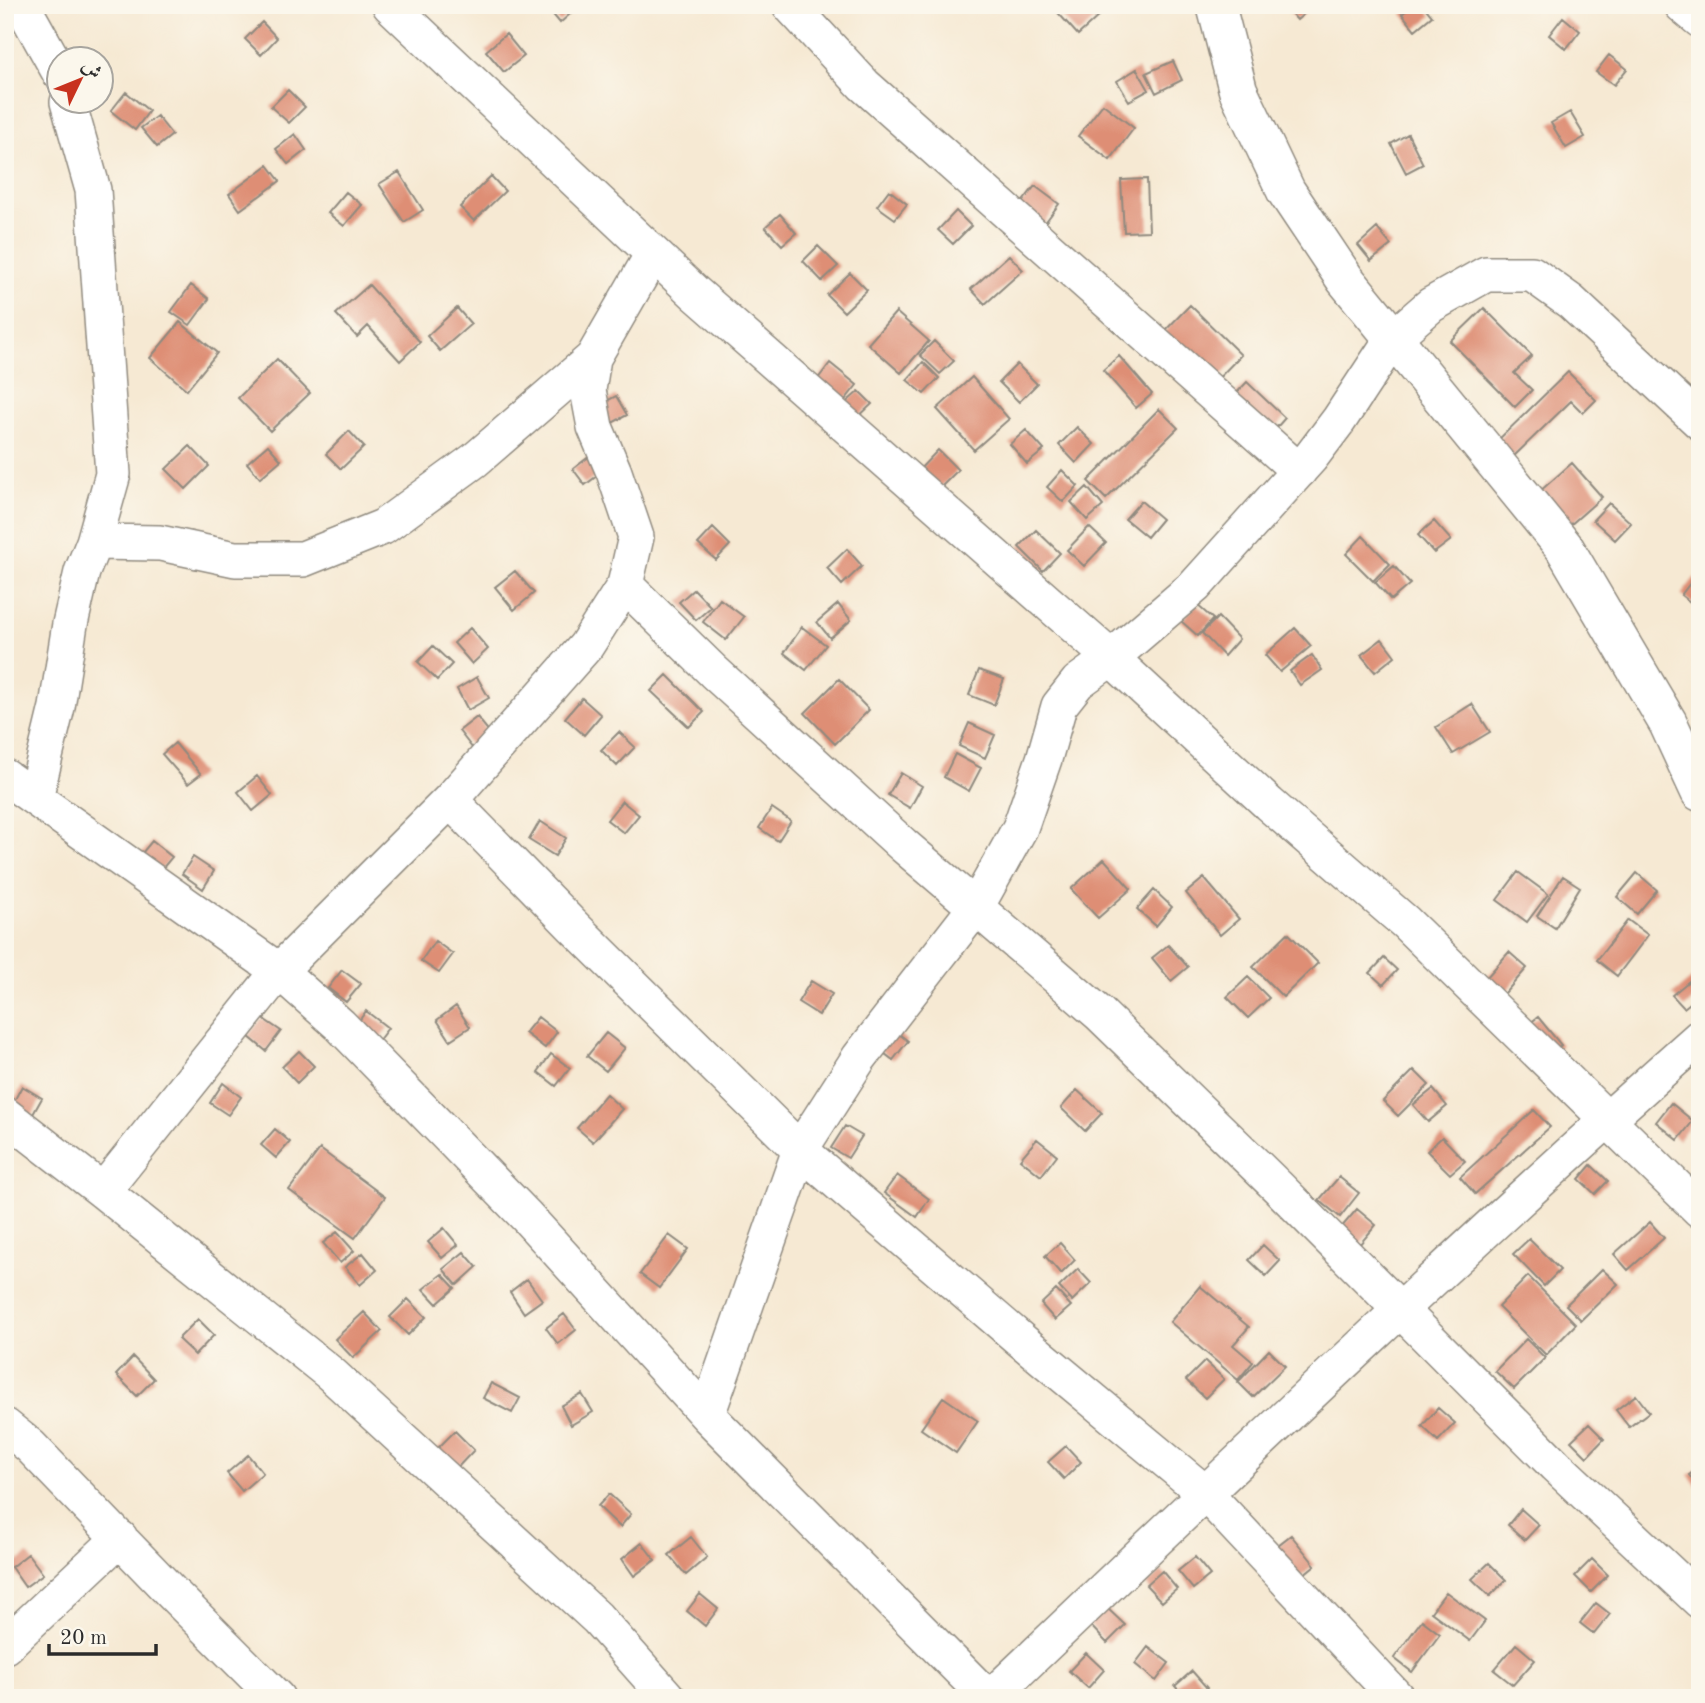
<svg xmlns="http://www.w3.org/2000/svg" width="1705" height="1703" viewBox="0 0 1705 1703" font-family="'Old Standard TT',Amiri,serif">
	<style>
		.building { fill: #de8e75 }
		.lines { fill: none; stroke-linecap: round; stroke-linejoin: round }
		.minor-casing { stroke: #908a7f; stroke-width: 38 }
		.tertiary-casing { stroke: #908a7f; stroke-width: 41 }
		.minor { stroke: #fff; stroke-width: 35 }
		.tertiary { stroke: #fff; stroke-width: 38 }
	</style>
	<rect width="100%" height="100%" fill="#fbf7ec"/>
	<filter id="ink" filterUnits="userSpaceOnUse"><feTurbulence type="fractalNoise" baseFrequency=".0143" numOctaves="2"/><feDisplacementMap in="SourceGraphic" scale="14" xChannelSelector="R" yChannelSelector="G"/><feConvolveMatrix kernelMatrix="1 2 1 2 8 2 1 2 1" color-interpolation-filters="sRGB"/></filter>
	<filter id="wash" filterUnits="userSpaceOnUse"><feTurbulence type="fractalNoise" baseFrequency=".00686" numOctaves="4" result="noise"/><feDisplacementMap in="SourceGraphic" scale="28" xChannelSelector="R" yChannelSelector="G"/><feGaussianBlur stdDeviation="1.57" result="paint"/><feColorMatrix in="noise" values="0 0 0 0 0 0 0 0 0 0 0 0 0 0 0 0 0 1.4 0 .05"/><feComposite in="paint" operator="in"/></filter>
	<g filter="url(#wash)">
		<rect width="100%" height="100%" fill="#f6e9d3"/>
		<g id="blocks">
			<!-- building -->
			<path class="building" d="M545,5H580L560,23Z
				M1051,5H1090L1100,15L1078,35Z
				M1284,5H1314L1297,20Z
				M1413,5H1423L1432,16L1415,30L1402,14Z
				M1563,17L1580,31L1566,49L1549,35Z
				M262,22L277,38L261,55L245,39Z
				M506,34L524,56L504,72L486,51Z
				M1609,55L1627,69L1614,85L1596,72Z
				M1173,61L1182,80L1156,93L1146,73Z
				M1137,69L1149,90L1129,101L1117,81Z
				M288,90L305,107L289,123L271,107Z
				M126,92L149,111L135,130L111,111Z
				M1103,104L1134,128L1110,160L1078,136Z
				M1570,112L1585,137L1566,148L1551,123Z
				M157,116L172,135L157,147L141,128Z
				M295,134L306,150L288,164L276,149Z
				M1408,134L1423,164L1406,173L1391,144Z
				M268,165L280,181L240,210L229,194Z
				M399,172L423,210L404,222L379,184Z
				M491,176L505,191L474,221L460,207Z
				M1147,179L1149,231L1124,232L1121,180Z
				M1035,186L1059,204L1041,228L1017,209Z
				M889,190L907,204L895,219L877,206Z
				M346,192L362,205L344,226L328,213Z
				M956,211L971,226L953,244L938,230Z
				M780,214L796,233L782,245L765,227Z
				M1377,228L1391,245L1371,261L1358,245Z
				M818,246L838,266L822,281L803,261Z
				M1009,255L1023,270L985,304L971,289Z
				M850,273L867,290L844,312L827,295Z
				M191,285L209,299L190,325L171,312Z
				M369,285L420,342L400,361L368,326L357,337L336,314Z
				M1190,305L1241,355L1211,386L1160,336Z
				M457,308L471,324L440,351L427,336Z
				M1484,308L1532,356L1514,373L1532,390L1515,407L1450,341Z
				M896,312L929,341L901,373L868,344Z
				M180,322L217,353L187,390L150,358Z
				M934,341L954,361L940,374L920,355Z
				M1119,356L1152,394L1136,408L1103,370Z
				M277,359L310,393L270,431L238,398Z
				M923,362L939,378L924,394L907,380Z
				M830,363L857,385L841,405L814,384Z
				M1017,364L1037,384L1019,402L999,382Z
				M1568,372L1596,400L1583,413L1571,401L1512,458L1496,442Z
				M972,377L1009,419L974,450L937,409Z
				M1247,382L1285,418L1270,435L1231,399Z
				M859,391L872,404L855,420L842,406Z
				M616,396L627,415L605,427L595,407Z
				M1159,409L1178,428L1106,499L1088,481Z
				M1077,427L1094,444L1076,463L1059,445Z
				M1026,430L1044,450L1027,464L1010,444Z
				M349,431L364,447L341,469L326,454Z
				M268,445L281,460L260,478L247,463Z
				M190,446L209,466L186,489L166,469Z
				M938,450L958,470L936,492L917,472Z
				M594,453L606,469L585,485L573,469Z
				M1572,463L1602,497L1569,526L1539,492Z
				M1062,470L1078,486L1063,502L1047,487Z
				M1087,487L1103,506L1087,520L1071,502Z
				M1141,501L1162,519L1147,537L1125,519Z
				M1609,503L1631,523L1615,540L1593,520Z
				M1434,521L1451,540L1434,553L1418,535Z
				M1089,527L1106,543L1084,566L1067,550Z
				M713,528L730,545L716,560L698,544Z
				M1036,530L1060,553L1043,571L1019,547Z
				M1363,536L1390,564L1373,581L1346,554Z
				M847,549L862,566L842,585L827,568Z
				M1394,566L1410,584L1391,600L1375,582Z
				M515,571L534,593L514,610L495,587Z
				M1695,577L1700,581V606L1698,608L1681,595Z
				M694,589L711,607L696,620L679,602Z
				M720,599L744,617L726,640L703,622Z
				M838,604L851,620L830,638L817,622Z
				M1196,604L1213,619L1198,636L1181,621Z
				M1218,617L1239,639L1224,656L1202,633Z
				M802,627L826,645L806,670L784,653Z
				M470,628L488,649L472,664L454,643Z
				M1295,628L1311,646L1280,672L1265,655Z
				M1382,639L1395,656L1375,672L1361,655Z
				M433,646L452,664L437,680L418,662Z
				M1312,655L1322,670L1300,685L1290,671Z
				M979,670L1004,679L994,705L969,695Z
				M667,675L704,712L689,727L651,691Z
				M477,677L489,698L468,710L457,689Z
				M839,679L869,710L835,744L805,713Z
				M582,698L601,715L584,735L565,718Z
				M1472,704L1490,732L1453,754L1436,727Z
				M477,717L491,734L473,749L459,731Z
				M969,723L995,735L985,758L959,746Z
				M619,732L635,747L617,766L601,750Z
				M175,743L201,774L188,784L162,754Z
				M955,754L981,768L969,791L944,777Z
				M901,773L922,786L910,808L888,795Z
				M257,776L272,795L253,811L238,792Z
				M622,801L639,815L624,833L607,820Z
				M772,808L791,821L778,841L759,828Z
				M540,821L566,838L555,856L529,840Z
				M152,841L172,857L157,875L137,859Z
				M193,857L214,871L203,889L182,874Z
				M1104,859L1131,889L1098,918L1071,889Z
				M1518,872L1548,894L1527,922L1497,900Z
				M1637,873L1657,890L1637,914L1617,897Z
				M1563,876L1580,887L1555,928L1537,916Z
				M1204,878L1239,919L1220,935L1186,893Z
				M1154,890L1172,907L1156,926L1137,909Z
				M1628,920L1648,935L1617,976L1597,960Z
				M1288,933L1318,963L1283,997L1253,967Z
				M435,941L453,954L439,973L421,961Z
				M1168,945L1188,967L1171,981L1152,958Z
				M1509,952L1527,968L1497,1002L1479,986Z
				M1384,958L1397,970L1383,985L1370,973Z
				M342,970L361,984L346,1002L328,988Z
				M1700,972V995L1684,1008L1672,995Z
				M1248,977L1269,998L1248,1018L1227,997Z
				M811,981L832,994L819,1015L798,1002Z
				M456,1006L470,1027L450,1040L437,1020Z
				M366,1011L388,1028L375,1045L354,1028Z
				M538,1017L557,1032L545,1048L525,1033Z
				M1538,1017L1561,1045L1544,1058L1521,1030Z
				M262,1018L281,1031L266,1051L248,1036Z
				M891,1028L908,1041L893,1060L876,1047Z
				M606,1033L625,1048L606,1071L587,1056Z
				M299,1051L314,1066L297,1083L282,1067Z
				M551,1054L570,1068L556,1086L538,1072Z
				M1414,1070L1429,1085L1398,1116L1383,1101Z
				M223,1083L241,1097L228,1115L210,1103Z
				M22,1086L42,1098L32,1116L12,1105Z
				M1433,1089L1447,1106L1428,1122L1413,1105Z
				M1077,1090L1102,1113L1085,1131L1061,1108Z
				M606,1094L622,1109L593,1142L577,1128Z
				M1671,1103L1693,1121L1678,1140L1656,1122Z
				M1534,1110L1550,1127L1475,1194L1460,1177Z
				M845,1126L862,1136L848,1158L831,1148Z
				M275,1129L290,1142L276,1158L261,1145Z
				M1442,1137L1465,1161L1450,1174L1427,1151Z
				M1037,1139L1057,1155L1041,1176L1020,1159Z
				M320,1149L385,1197L355,1238L289,1190Z
				M1591,1165L1608,1181L1595,1194L1579,1179Z
				M897,1175L929,1199L917,1217L884,1193Z
				M1339,1177L1359,1193L1340,1217L1319,1200Z
				M1357,1209L1376,1225L1360,1244L1340,1229Z
				M1650,1222L1664,1238L1628,1270L1614,1254Z
				M444,1228L458,1245L442,1258L428,1242Z
				M337,1232L354,1251L340,1263L323,1243Z
				M669,1235L688,1249L659,1288L640,1274Z
				M1529,1239L1560,1270L1544,1286L1513,1254Z
				M1060,1243L1075,1260L1061,1274L1045,1256Z
				M1263,1245L1280,1261L1266,1276L1249,1260Z
				M464,1252L477,1267L457,1285L443,1269Z
				M363,1253L377,1270L360,1285L345,1267Z
				M1078,1269L1091,1283L1072,1301L1059,1287Z
				M1602,1269L1618,1284L1581,1320L1566,1305Z
				M442,1274L455,1288L437,1304L423,1289Z
				M1528,1276L1576,1324L1546,1355L1498,1307Z
				M527,1279L542,1300L524,1313L510,1292Z
				M1200,1286L1249,1327L1233,1345L1253,1362L1238,1380L1170,1322Z
				M1056,1290L1071,1306L1055,1320L1041,1304Z
				M408,1299L426,1317L408,1335L390,1317Z
				M364,1312L382,1331L353,1358L335,1339Z
				M564,1314L576,1330L558,1344L546,1328Z
				M198,1319L214,1335L195,1355L178,1339Z
				M1526,1339L1545,1358L1514,1389L1495,1371Z
				M1269,1350L1285,1366L1253,1397L1238,1382Z
				M133,1357L154,1379L137,1396L116,1375Z
				M1205,1361L1224,1379L1205,1398L1186,1380Z
				M491,1383L520,1398L512,1413L483,1398Z
				M582,1394L593,1412L571,1425L561,1406Z
				M1636,1395L1649,1412L1629,1427L1616,1410Z
				M943,1397L978,1421L956,1453L921,1429Z
				M1438,1408L1455,1423L1438,1441L1422,1426Z
				M1589,1424L1604,1439L1587,1457L1571,1441Z
				M455,1431L474,1450L455,1470L435,1451Z
				M1066,1446L1081,1462L1064,1479L1048,1462Z
				M248,1455L263,1473L242,1491L227,1473Z
				M1700,1467V1490L1689,1475Z
				M609,1494L631,1514L620,1527L598,1506Z
				M1521,1509L1539,1525L1525,1540L1508,1525Z
				M1291,1535L1315,1565L1298,1579L1273,1549Z
				M691,1537L707,1557L686,1575L669,1555Z
				M642,1543L655,1560L634,1576L622,1559Z
				M28,1554L43,1574L25,1587L11,1567Z
				M1195,1557L1210,1575L1193,1589L1178,1571Z
				M1592,1559L1608,1575L1591,1592L1575,1576Z
				M1489,1563L1506,1580L1490,1596L1472,1579Z
				M1162,1571L1177,1589L1162,1602L1146,1585Z
				M1446,1592L1485,1621L1470,1641L1431,1612Z
				M700,1594L718,1609L705,1626L687,1611Z
				M1596,1603L1610,1614L1594,1634L1580,1623Z
				M1105,1606L1125,1625L1107,1643L1088,1623Z
				M1422,1620L1440,1634L1412,1672L1394,1658Z
				M1516,1644L1535,1660L1513,1685L1494,1670Z
				M1148,1647L1169,1663L1156,1681L1135,1664Z
				M1086,1653L1104,1670L1088,1688L1069,1671Z
				M1192,1671L1207,1688L1196,1698H1185L1175,1686Z"/>
		</g>
	</g>
	<g filter="url(#ink)">
		<use href="#blocks" fill-opacity="0" stroke="#908a7f" stroke-width="2"/>
		<g class="lines">
			<defs>
				<path id="minor" d="M22,5L60,73
					M390,5L695,293L1111,658L1269,804L1405,922L1700,1210
					M790,5L864,85L1299,471
					M1682,5L1700,20
					M94,542L160,543L235,559H303L383,527L475,460L593,358L653,254
					M625,585L714,672L903,845L1100,1014L1278,1187L1555,1465L1700,1601
					M5,777L279,971L340,1025L526,1216L707,1415L988,1698
					M35,798L57,707L70,624L82,572L94,542L113,474L93,190L68,102
					M450,800L573,926L800,1150L1022,1341L1205,1493L1397,1698
					M5,1115L103,1191L331,1374L597,1618L668,1698
					M103,1191L279,971L450,800L586,646L625,585L636,537L614,472L595,427L588,390L593,358
					M707,1415L800,1150L859,1058L976,907L1020,828L1044,759L1059,706L1078,682L1111,658L1195,586L1311,457L1339,420L1393,338L1431,305L1486,274H1532L1571,302L1700,422
					M5,1426L30,1446L173,1594L277,1698
					M5,1646L120,1538
					M990,1698C1224,1475 1458,1251 1700,1037"/>
				<path id="tertiary" d="M1216,5L1238,90L1286,191L1345,279L1564,547L1668,723L1700,792"/>
			</defs>
			<!-- minor casing -->
			<use href="#minor" class="minor-casing"/>
			<!-- tertiary casing -->
			<use href="#tertiary" class="tertiary-casing"/>
			<!-- minor -->
			<use href="#minor" class="minor"/>
			<!-- tertiary -->
			<use href="#tertiary" class="tertiary"/>
		</g>
	</g>
	<!-- margin -->
	<rect width="1705" height="1703" fill="none" stroke="#fbf7ec" stroke-width="28"/>
	<!-- north arrow -->
	<g transform="translate(80 80) rotate(47)"><circle r="33" fill="#fbf7ec" stroke="#a8a59f" stroke-width="2"/>
	<path d="M0-5L12 26L0 18L-12 26Z" fill="#c8321e"/>
	<text y="-10" font-size="19" font-weight="bold" text-anchor="middle" fill="#2b2b2b">ش</text>
	</g>
	<!-- scale -->
	<path d="M49 1644v10h107v-10" fill="none" stroke="#2b2b2b" stroke-width="3.5"/>
	<text x="60" y="1644" font-size="21" fill="#2b2b2b" stroke="#fbf7ec" stroke-width="5" paint-order="stroke">20 m</text>
</svg>
